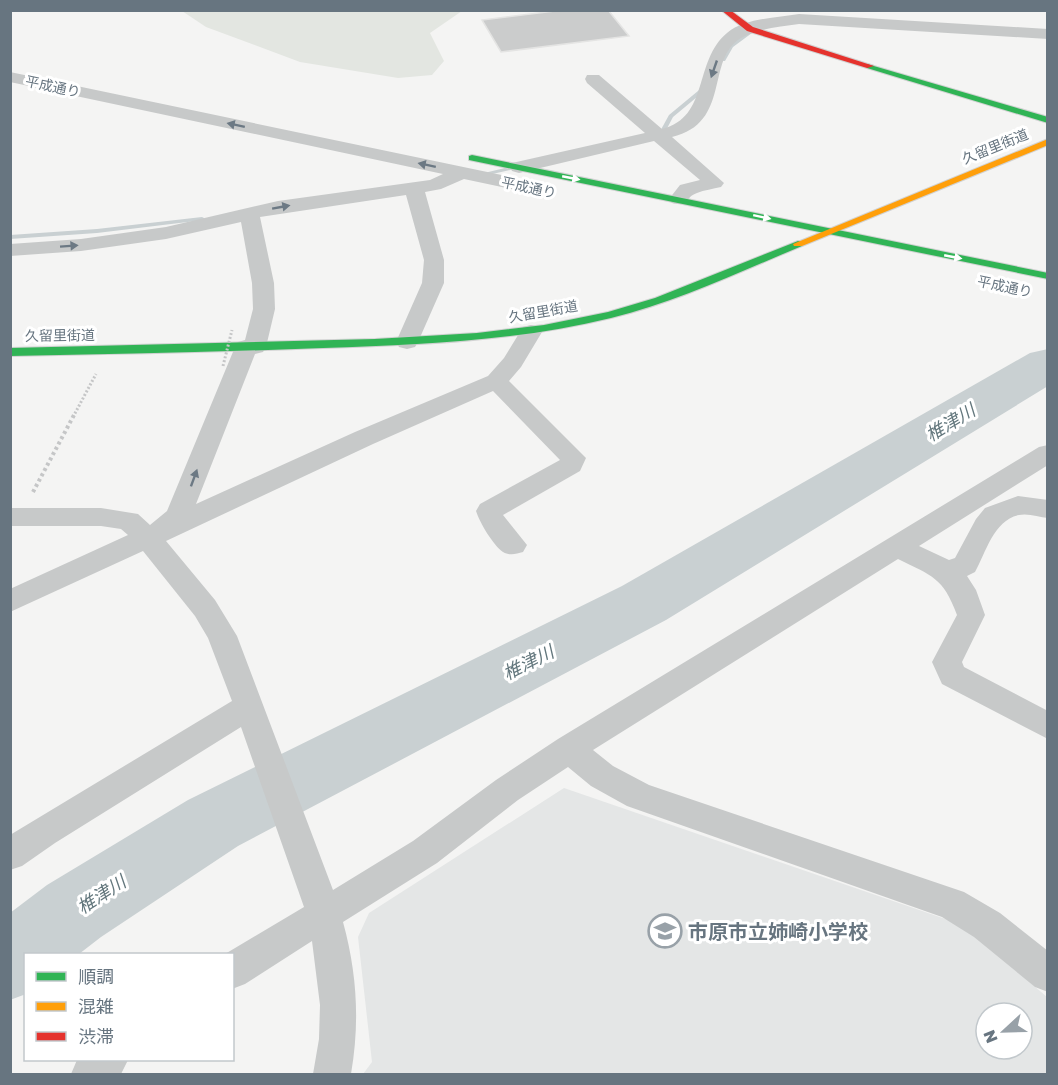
<svg xmlns="http://www.w3.org/2000/svg" width="1058" height="1085" viewBox="0 0 1058 1085" font-family="'Golos Text','Noto Sans JP',sans-serif">
	<style>
		.built { fill: #e4e6e6; fill-rule: evenodd }
		.green { fill: #e3e6e1 }
		.lines { fill: none; stroke-linecap: round; stroke-linejoin: round }
		.stream { fill: #c9d0d2; fill-rule: evenodd }
		.river { fill: #c9d0d2; fill-rule: evenodd }
		.building { fill: #cbcccc; stroke: #e4e4e3; stroke-width: 1.5 }
		.fast-casing { stroke: #d1d2d2; stroke-width: 2 }
		.slow-casing { stroke: #d1d2d2; stroke-width: 2 }
		.jam-casing { stroke: #d1d2d2; stroke-width: 2 }
		.path-far1 { stroke: #c5c6c7; stroke-width: 3; stroke-dasharray: 2 2; stroke-linecap: butt }
		.path { stroke: #c5c6c7; stroke-width: 4; stroke-dasharray: 3 3; stroke-linecap: butt }
		.street { fill: #c7c9c9; fill-rule: evenodd }
		.fast { fill: #30b455; fill-rule: evenodd }
		.slow { fill: #ff9f0a; fill-rule: evenodd }
		.jam { fill: #e5322d; fill-rule: evenodd }
		.path-bridge { stroke: #c5c6c7; stroke-width: 3; stroke-dasharray: 2 2; stroke-linecap: butt }
		.oneway { fill: #6c7984 }
		.oneway2 { fill: #fff }
		.labels { text-anchor: middle; dominant-baseline: central; stroke-width: 6; stroke-linejoin: round; paint-order: stroke }
		.far-street-label { font-size: 14px; fill: #677580; stroke: #fff }
		.water-label { font-size: 18px; font-style: italic; fill: #63777d; stroke: #fff }
		.near-poi-label { font-size: 20px; font-weight: bold; fill: #677580; stroke: #fff; text-anchor: start }
	</style>
	<rect width="100%" height="100%" fill="#f4f4f3"/>
	<!-- built -->
	<path class="built" d="M564,788L963,925L1047,997V1074H363L372,1062L358,937L369,913ZM986,1013H1022V1049H986Z"/>
	<!-- green -->
	<path class="green" d="M182,11H462L430,33L444,61L432,75L398,78L300,62L206,27Z"/>
	<g class="lines">
		<!-- stream -->
		<path class="stream" d="M751,29L756,30L733,47L725,61H721L720,60L729,45Z
			M704,86L709,87L673,117L663,136H659L658,135L669,115Z
			M513,166L516,168L515,169L479,177L476,175Z
			M202,217L204,218V220L97,233L10,239V235L97,229Z"/>
		<!-- river -->
		<path class="river" d="M1048,349V386L666,620L238,846L101,937L79,954H26V994L10,1000V913L47,885L188,800L622,586L1030,353Z"/>
	</g>
	<!-- building -->
	<path class="building" d="M563,10H608L629,36L501,52L482,20Z"/>
	<g class="lines">
		<defs>
			<path id="fast" d="M867,64L1048,117V123L867,68Z
				M472,155L1048,273V279L469,160V156Z
				M798,241L802,242V246C739,272 677,302 611,318C517,341 420,345 323,348C219,352 115,354 10,356V348L375,339L477,333L544,325L608,312L655,298Z"/>
			<path id="slow" d="M1048,139V145L802,246H794L793,244Z"/>
			<path id="jam" d="M721,10H730L753,27L874,66L867,68L747,31Z"/>
		</defs>
		<!-- fast casing -->
		<use href="#fast" class="fast-casing"/>
		<!-- slow casing -->
		<use href="#slow" class="slow-casing"/>
		<!-- jam casing -->
		<use href="#jam" class="jam-casing"/>
		<!-- path-far1 -->
		<path class="path-far1" d="M73,417L96,374"/>
		<!-- path -->
		<path class="path" d="M33,492L74,415"/>
		<!-- street -->
		<path class="street" d="M799,14L1048,29V39L799,24C780,27 759,28 741,38C705,59 732,123 672,137L724,183L721,187C713,189 704,190 697,193C685,197 689,207 672,203L669,199L680,185L700,180L654,141L519,173L512,171L510,167L512,163L645,133L587,83L585,79L587,75H599L662,129C710,117 693,61 727,33C745,18 776,18 799,14Z
			M10,72L525,180L532,182L535,186L532,190L525,192L464,179L441,189L425,192L444,260V283L418,342L415,347L407,349L399,347L396,342L422,283L424,260L406,195L260,217L274,283L275,309L266,347L263,352L255,354L196,504L355,432L488,376L504,358L523,327L531,325L539,327L542,332L521,367L509,381L586,458L580,471L503,515L527,545L523,552C516,554 510,556 503,552C493,545 480,523 476,511L480,504L560,460L493,391L373,444L166,541L215,600L237,636L333,890L413,841L496,780L558,739L1039,447L1048,445V465L919,546L949,560L955,558L976,519L985,508L1018,496L1048,500V518C1039,517 1028,513 1019,515C994,520 986,552 975,572L967,576L976,590L985,615L962,662L964,667L1048,711V739L942,684L932,662L957,615C943,577 932,576 898,559L593,750L613,766L649,785L964,892L1000,913L1048,951V992L1035,987L974,937L942,917L627,806L591,786L568,767L518,800L437,863L343,922C357,973 360,1022 351,1074H313L319,1039L320,1005L312,941L245,984L232,989V954H225L304,907L241,727L55,843L22,866L10,870V835L232,701L208,638L195,616L143,551L10,612V589L128,535L121,529L101,526H10V508H101L138,514L150,525L167,511L235,347L238,342L245,340L253,309L252,283L241,222L166,239L81,251L10,256V244L81,239L166,227L278,201L430,180L443,174L10,82Z
			M77,1060H128L121,1074H71Z"/>
		<!-- fast -->
		<use href="#fast" class="fast"/>
		<!-- slow -->
		<use href="#slow" class="slow"/>
		<!-- jam -->
		<use href="#jam" class="jam"/>
		<!-- path-bridge -->
		<path class="path-bridge" d="M223,366L232,330"/>
	</g>
	<!-- one-way arrows -->
	<defs><path id="oneway-solid" d="M-6-.8H1V-3.2L6.5 0L1 3.2V.8H-6Z" transform="scale(1.5)"/></defs>
	<g class="oneway">
		<use href="#oneway-solid" transform="translate(714 69) rotate(109)"/>
		<use href="#oneway-solid" transform="translate(236 125) rotate(-168)"/>
		<use href="#oneway-solid" transform="translate(427 165) rotate(-168)"/>
		<use href="#oneway-solid" transform="translate(281 207) rotate(-10)"/>
		<use href="#oneway-solid" transform="translate(69 246) rotate(-4)"/>
		<use href="#oneway-solid" transform="translate(194 478) rotate(-70)"/>
	</g>
	<g class="oneway2">
		<use href="#oneway-solid" transform="translate(571 178) rotate(11)"/>
		<use href="#oneway-solid" transform="translate(762 217) rotate(12)"/>
		<use href="#oneway-solid" transform="translate(953 257) rotate(11)"/>
	</g>
	<!-- icons -->
	<defs>
		<symbol id="school-ring" viewBox="-11 -11 22 22"><circle r="9.5" fill="#fff" stroke="#98a1a8" stroke-width="1.5"/><path d="M0-5L7-2L0 1L-7-2ZM-4 1L0 2.5L4 1V4Q0 6-4 4Z" fill="#98a1a8"/></symbol>
	</defs>
	<g fill-rule="evenodd">
		<use href="#school-ring" x="646" y="912" width="38" height="38"/>
	</g>
	<g class="labels">
		<!-- far-street labels -->
		<g class="far-street-label">
			<text transform="translate(53 86) rotate(12)">平成通り</text>
			<text transform="translate(995 146) rotate(-22)">久留里街道</text>
			<text transform="translate(529 187) rotate(12)">平成通り</text>
			<text transform="translate(1005 286) rotate(12)">平成通り</text>
			<text transform="translate(543 311) rotate(-10)">久留里街道</text>
			<text transform="translate(60 335) rotate(-1)">久留里街道</text>
		</g>
		<!-- water labels -->
		<g class="water-label">
			<text transform="translate(950 422) rotate(-31)">椎津川</text>
			<text transform="translate(528 662) rotate(-27)">椎津川</text>
			<text transform="translate(101 894) rotate(-33)">椎津川</text>
		</g>
		<!-- near-poi labels -->
		<g class="near-poi-label">
			<text x="688" y="931">市原市立姉崎小学校</text>
		</g>
	</g>
	<!-- border -->
	<rect width="1058" height="1085" fill="none" stroke="#677580" stroke-width="24"/>
	<!-- legend -->
	<rect x="24" y="953" width="210" height="108" fill="#ffffff" stroke="#c2c8cc" stroke-width="1.5"/>
	<rect x="36" y="972" width="30" height="9" fill="#30b455" stroke="#c2c8cc" stroke-width="1.5"/>
	<text x="78" y="983" font-size="18" fill="#677580">順調</text>
	<rect x="36" y="1002" width="30" height="9" fill="#ff9f0a" stroke="#c2c8cc" stroke-width="1.5"/>
	<text x="78" y="1013" font-size="18" fill="#677580">混雑</text>
	<rect x="36" y="1032" width="30" height="9" fill="#e5322d" stroke="#c2c8cc" stroke-width="1.5"/>
	<text x="78" y="1043" font-size="18" fill="#677580">渋滞</text>
	<!-- north arrow -->
	<g transform="translate(1004 1031) rotate(248)"><circle r="28" fill="#ffffff" stroke="#c2c8cc" stroke-width="1.5"/>
	<path d="M0-4.5L10 22L0 15L-10 22Z" fill="#98a1a8"/>
	<text y="-9" font-size="16" font-weight="bold" text-anchor="middle" fill="#677580">N</text>
	</g>
</svg>
